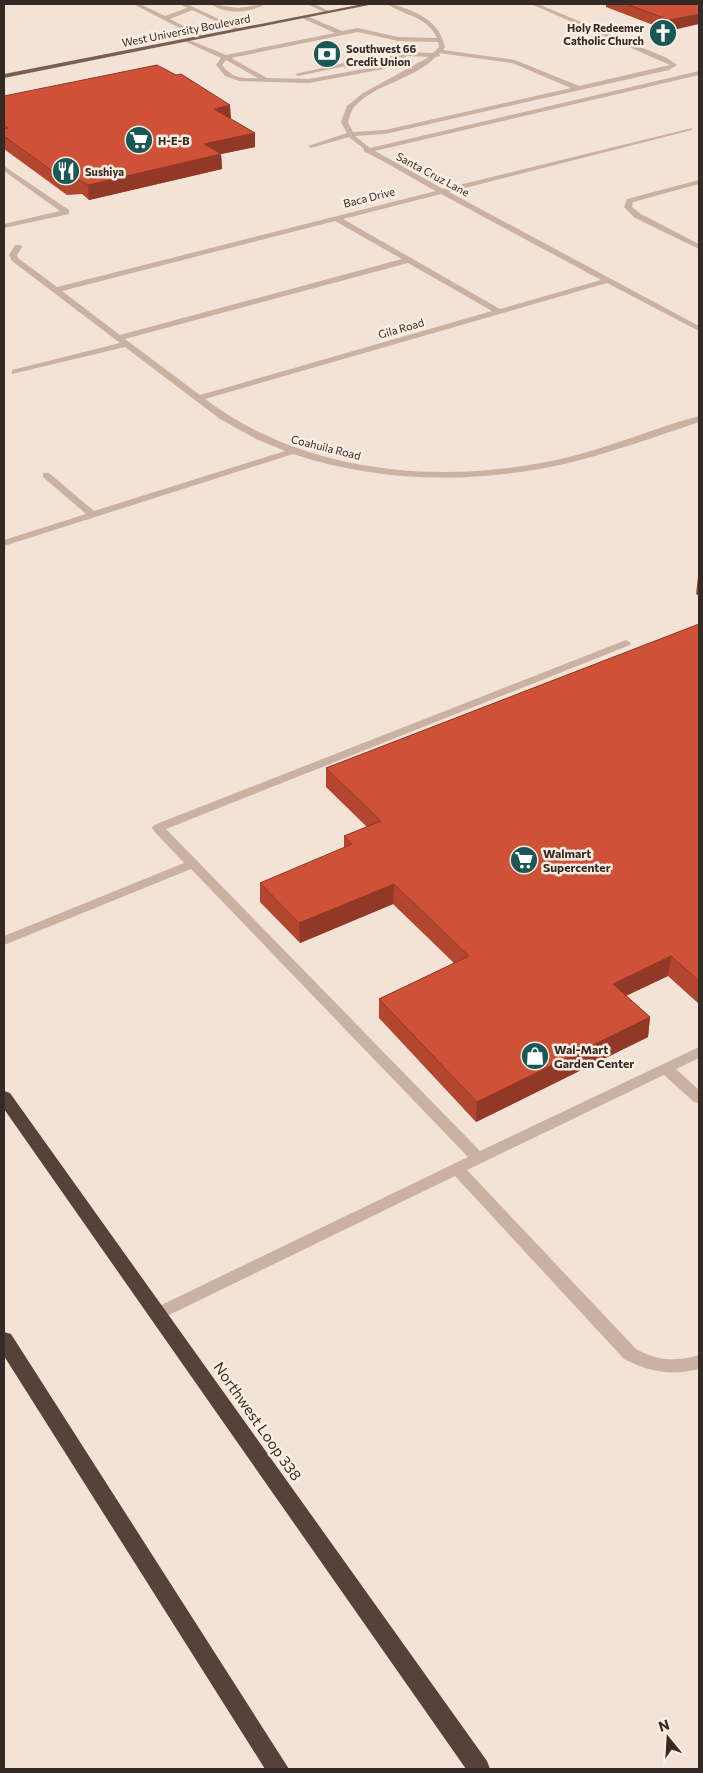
<svg xmlns="http://www.w3.org/2000/svg" width="703" height="1773" viewBox="0 0 703 1773" font-family="Commissioner,sans-serif">
	<style>
		.lines { fill: none; stroke-linecap: round; stroke-linejoin: round }
		.minor-tunnel { stroke: #ccbeb3; stroke-width: 7; stroke-dasharray: 7 3; stroke-linecap: butt }
		.minor { fill: #cbb1a1; fill-rule: evenodd }
		.major { fill: #785e54; fill-rule: evenodd }
		.highway { fill: #56413b; fill-rule: evenodd }
		.wall { fill: #b2462f }
		.shaded-wall { fill: #913926 }
		.building { fill: #cf5137; stroke: #913926 }
		.labels { text-anchor: middle; dominant-baseline: central; stroke-width: 5; stroke-linejoin: round; paint-order: stroke }
		.far-poi-label { font-size: 11px; font-weight: bold; fill: #352925; stroke: #faede2; text-anchor: start }
		.far-street-label { font-size: 11px; fill: #352925; stroke: #faede2 }
		.poi-label { font-size: 12px; font-weight: bold; fill: #352925; stroke: #faede2; text-anchor: start }
		.near-street-label { font-size: 15px; fill: #352925; stroke: #faede2 }
	</style>
	<rect width="100%" height="100%" fill="#f2e3d6"/>
	<g class="lines">
		<!-- minor-tunnel -->
		<path class="minor-tunnel" d="M344,65L358,62"/>
		<!-- minor -->
		<path class="minor" d="M133,4H140L165,16L187,8L180,4H187L242,30L237,31L192,10L170,19L203,36L201,39Z
			M211,4L238,8L265,4C250,13 226,15 211,4Z
			M307,4H314L331,12L326,13Z
			M387,4C394,4 400,6 407,9C427,17 440,26 445,47L443,50L515,60L579,86L670,65L531,4H538L667,58L677,65L669,70L385,134L355,136L370,148L699,71V75L375,151L443,189L692,128V130L449,192L699,326V331L607,283L205,399C306,475 444,486 565,458C611,447 654,428 699,416V422C655,437 610,453 564,464C475,484 380,483 293,454L4,546V540L86,514L43,477V473H49L94,511L285,451L256,439L220,419L125,347L12,374V370L120,343L12,261L9,255L15,245H21L22,247L17,255L18,258L57,287L436,191C424,185 371,153 364,152V149L349,137L311,148L308,146L347,133L341,122L347,106L363,93L429,57L407,56L384,69L309,83L239,81L225,76L216,65L221,58L182,40L187,39L226,55L335,33L302,18L304,15L342,31L358,28L398,37L437,38C427,16 405,16 387,4ZM358,32L398,41L438,42L439,47L433,53L406,52L400,55L356,61L358,64L394,59L380,66L309,79L267,78L231,58ZM439,53L512,63L571,88L385,130L353,132L348,122C350,117 351,111 354,107C376,83 413,80 436,57L440,56ZM226,60L258,78C244,79 231,78 222,65ZM441,194L601,280L500,309L343,219ZM335,221L402,259L120,335L62,291ZM408,263L492,311L200,395L125,339Z
			M344,63L346,66L298,76L295,74Z
			M4,166L69,210V214L4,228V224L60,211L4,171Z
			M699,180V184L633,202L632,207L641,214L699,244V249L635,218L624,207L627,199Z
			M626,640L631,643L630,645L166,829L480,1151L699,1047V1058L676,1069L699,1090V1103L694,1102L664,1075L467,1170L636,1349C657,1361 676,1362 699,1355V1369C672,1376 649,1372 624,1359L455,1176L163,1318L157,1320L151,1318L149,1314L151,1310L468,1157L191,869L4,945V936L184,863L154,831L152,828L154,825Z"/>
		<!-- major -->
		<path class="major" d="M363,4H374L4,78V74Z"/>
		<!-- highway -->
		<path class="highway" d="M4,1091L10,1093L487,1761L490,1769H466L4,1109Z
			M4,1332L11,1334L289,1769H265L4,1356Z"/>
	</g>
	<!-- wall -->
	<path class="wall" d="M606,4H699L669,31L606,7Z
		M4,96L231,118L230,119L255,133V147L221,154L222,169L89,200L82,194L67,195L4,149Z
		M699,575V596L696,594L698,576Z
		M699,624V1004L668,976L626,996L650,1017L648,1037L476,1122L379,1018V999L454,963L393,904L300,943L260,902V883L344,848V836L367,827L326,787V768Z"/>
	<!-- shaded-wall -->
	<path class="shaded-wall" d="M699,14V24L669,31L670,20Z
		M230,105L231,118L215,123L214,109Z
		M255,133V147L221,154L222,169L89,200L88,185L204,144Z
		M394,884L393,904L300,943L299,923Z
		M671,956L668,976L610,1003L613,984Z
		M650,1017L648,1037L476,1122L477,1102Z"/>
	<!-- building -->
	<path class="building" d="M626,4H699V14L670,20Z
		M157,65L176,75L181,74L230,105L214,109L255,133L204,144L221,154L88,185L80,180L66,181L4,136V129L8,128L4,125V96Z
		M699,624V981L671,956L613,984L650,1017L477,1102L379,999L469,956L394,884L299,923L260,883L352,844L344,836L381,821L326,768Z"/>
	<!-- icons -->
	<defs>
		<symbol id="church-disc" viewBox="-11 -11 22 22"><circle r="9.5" fill="#185958" stroke="#faede2"/><path d="M-1.2-6h2.4v3.5h3.3v2.4h-3.3V6h-2.4V-.1h-3.3v-2.4h3.3Z" fill="#fff"/></symbol>
		<symbol id="bank-disc" viewBox="-11 -11 22 22"><circle r="9.5" fill="#185958" stroke="#faede2"/><path d="M-6-4H6V4H-6ZM0-2.3a2.3 2.3 0 1 0 0 4.6a2.3 2.3 0 1 0 0-4.6Z" fill="#fff"/></symbol>
		<symbol id="supermarket-disc" viewBox="-11 -11 22 22"><circle r="9.5" fill="#185958" stroke="#faede2"/><path d="M-6-5.5h2.5l.6 2H6L4.5 2H-2.5L-4.4-4H-6ZM-1.5 3.2a1.3 1.3 0 1 0 .1 0ZM3 3.2a1.3 1.3 0 1 0 .1 0Z" fill="#fff"/></symbol>
		<symbol id="restaurant-disc" viewBox="-11 -11 22 22"><circle r="9.5" fill="#185958" stroke="#faede2"/><path d="M-5-6h1v4h1v-4h1v4h1v-4h1v5L-1.5 .5V6h-2V.5L-5-1ZM5-6V6H3V1.5H1.5Q1.5-4 5-6Z" fill="#fff"/></symbol>
		<symbol id="shop-disc" viewBox="-11 -11 22 22"><circle r="9.5" fill="#185958" stroke="#faede2"/><path d="M-5-2.5h2.3a2.7 3.5 0 0 1 5.4 0H5L5.5 6h-11ZM-1.5-2.5h3a1.5 2.3 0 0 0-3 0Z" fill="#fff"/></symbol>
	</defs>
	<g fill-rule="evenodd">
		<use href="#church-disc" x="647" y="17" width="32" height="32"/>
		<use href="#bank-disc" x="311" y="38" width="32" height="32"/>
		<use href="#supermarket-disc" x="123" y="124" width="32" height="32"/>
		<use href="#restaurant-disc" x="50" y="155" width="32" height="32"/>
		<use href="#supermarket-disc" x="508" y="844" width="32" height="32"/>
		<use href="#shop-disc" x="519" y="1040" width="32" height="32"/>
	</g>
	<g class="labels">
		<!-- far-poi labels -->
		<g class="far-poi-label">
			<text x="644" y="27" text-anchor="end">Holy Redeemer<tspan x="644" dy="13">Catholic Church</tspan></text>
			<text x="346" y="48">Southwest 66<tspan x="346" dy="13">Credit Union</tspan></text>
			<text x="158" y="140">H-E-B</text>
			<text x="85" y="171">Sushiya</text>
		</g>
		<!-- far-street labels -->
		<g class="far-street-label">
			<text transform="translate(186 30) rotate(-11)">West University Boulevard</text>
			<text transform="translate(433 174) rotate(28)">Santa Cruz Lane</text>
			<text transform="translate(369 197) rotate(-14)">Baca Drive</text>
			<text transform="translate(401 328) rotate(-16)">Gila Road</text>
			<text transform="translate(326 447) rotate(14)">Coahuila Road</text>
		</g>
		<!-- poi labels -->
		<g class="poi-label">
			<text x="543" y="853">Walmart<tspan x="543" dy="14">Supercenter</tspan></text>
			<text x="554" y="1049">Wal-Mart<tspan x="554" dy="14">Garden Center</tspan></text>
		</g>
		<!-- near-street labels -->
		<g class="near-street-label">
			<text transform="translate(258 1421) rotate(55)">Northwest Loop 338</text>
		</g>
	</g>
	<!-- border -->
	<rect width="703" height="1773" fill="none" stroke="#352925" stroke-width="10"/>
	<!-- north arrow -->
	<g transform="translate(668 1738) rotate(342)" stroke="#faede2" stroke-width="4" paint-order="stroke">
	<path d="M0-4L9 19L0 12L-9 19Z" fill="#352925"/>
	<text y="-8" font-size="14" font-weight="bold" text-anchor="middle" fill="#352925">N</text>
	</g>
</svg>
